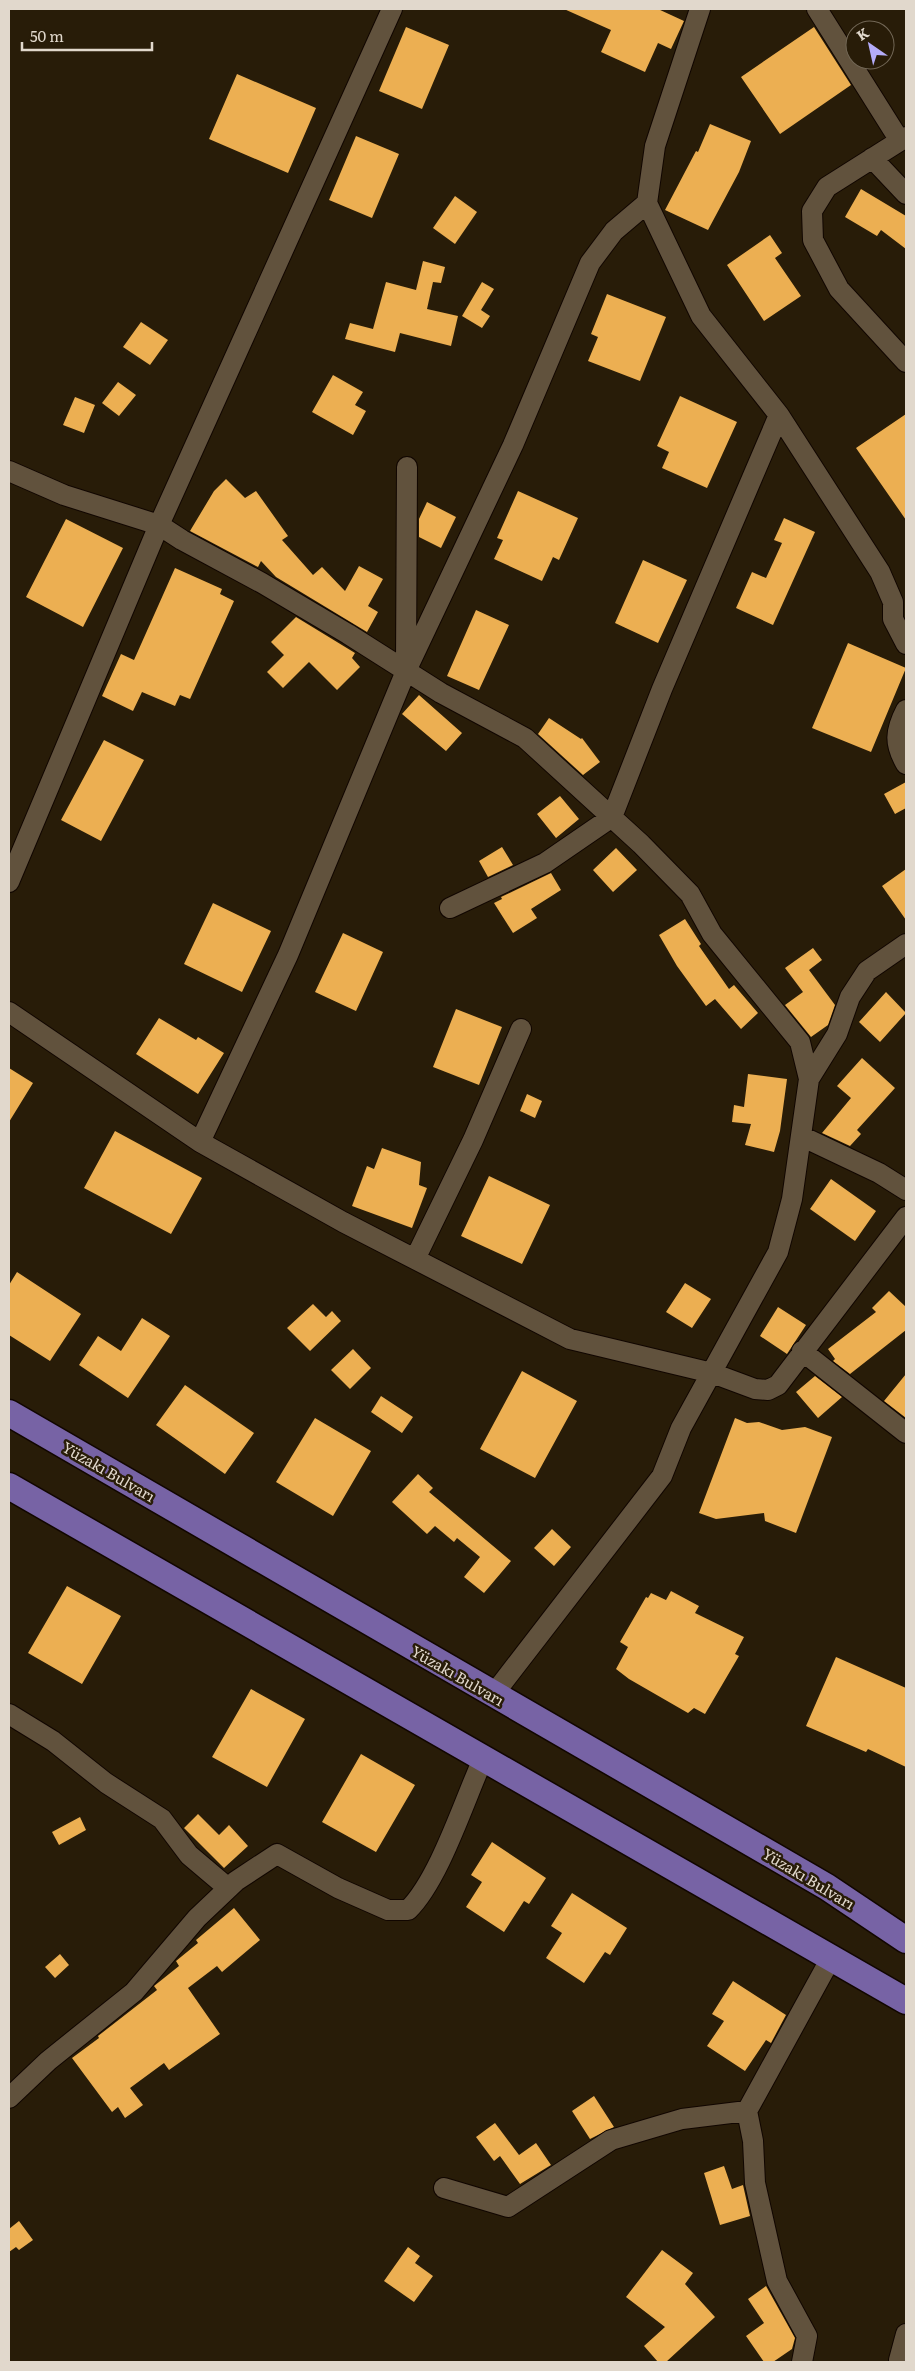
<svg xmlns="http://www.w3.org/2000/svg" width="915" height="2371" viewBox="0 0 915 2371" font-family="Literata,serif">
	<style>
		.building { fill: #ecaf52 }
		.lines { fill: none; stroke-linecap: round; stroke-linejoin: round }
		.minor-casing { stroke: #110600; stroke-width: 22 }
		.major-casing { stroke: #110600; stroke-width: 29 }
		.minor { stroke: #61523d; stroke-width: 20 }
		.major { stroke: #7763a5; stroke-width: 26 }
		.labels { text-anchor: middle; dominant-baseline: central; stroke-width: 5; stroke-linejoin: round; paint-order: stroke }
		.street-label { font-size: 15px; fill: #e1d8cc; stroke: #281c08 }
	</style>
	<rect width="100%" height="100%" fill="#281c08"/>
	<!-- building -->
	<path class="building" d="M564,9H658L684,21L671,49L658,43L645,72L601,52L611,30Z
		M406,27L449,45L422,109L379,91Z
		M814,27L851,85L780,134L741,77Z
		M237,74L316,108L288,173L209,139Z
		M710,124L751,141L739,172L708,230L665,210L696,151L698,152Z
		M356,136L399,154L372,218L329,200Z
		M861,189L906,216V249L881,230L877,236L845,217Z
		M455,196L477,212L455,244L433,228Z
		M770,235L782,253L775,258L801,296L764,321L727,265Z
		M423,261L445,267L441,283L433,282L427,309L458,316L451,346L400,333L395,352L345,339L350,323L373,329L386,282L416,290Z
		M482,282L494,289L481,310L490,316L482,328L462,316Z
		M607,294L666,317L640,381L588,361L598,337L591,334Z
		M141,322L168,340L150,365L123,347Z
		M333,375L363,392L355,405L366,411L353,435L312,412Z
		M118,382L136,395L119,416L102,403Z
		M680,396L737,422L707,488L662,468L669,452L657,446Z
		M75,397L95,405L84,433L63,425Z
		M906,414V520L856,448Z
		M226,479L245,498L256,491L288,536L282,540L313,575L322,567L345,591L359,566L383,579L368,606L378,612L367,632L276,577L261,561L258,567L190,531L214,491Z
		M518,491L578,518L559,560L553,557L542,581L494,559L503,540L497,538Z
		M427,502L456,517L441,548L419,537V519Z
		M784,518L815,532L773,625L736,608L752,572L766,578L782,543L774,540Z
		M66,519L123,548L83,627L26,597Z
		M643,560L687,580L658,643L615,623Z
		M175,568L222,589L220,594L234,601L190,699L180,695L175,706L142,692L133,711L102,696L121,654L134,660Z
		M476,610L509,625L479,690L447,676Z
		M296,617L355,653L352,658L360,667L337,690L309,662L283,688L267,672L284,655L271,642Z
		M848,643L906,668L871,752L812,728Z
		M419,695L462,733L446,751L402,714Z
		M549,718L581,739L582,738L600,762L583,775L538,734Z
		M104,740L144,760L101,841L61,820Z
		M906,782V808L895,814L884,794Z
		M560,796L579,819L556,838L537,814Z
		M502,847L513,865L488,877L479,861Z
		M616,848L637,870L613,892L593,870Z
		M906,869V920L882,886Z
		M551,873L561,890L531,909L537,918L513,933L494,903L502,899L501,897Z
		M213,903L271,931L242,992L184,964Z
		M685,919L701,944L699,946L729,989L734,985L758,1013L741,1029L715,999L706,1006L677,966L659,935Z
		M343,933L383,952L356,1011L315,992Z
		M813,948L822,960L809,970L835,1005L828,1025L811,1037L785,1005L803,992L785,968Z
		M886,992L906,1013L880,1042L859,1022Z
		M456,1009L502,1027L479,1085L433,1067Z
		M159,1018L196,1040L198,1037L224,1053L198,1094L136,1054Z
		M862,1058L895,1088L857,1130L861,1134L850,1146L822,1133L851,1098L837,1086Z
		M9,1068L33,1083L9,1122Z
		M748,1074L787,1079L780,1131L774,1152L745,1145L751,1124L732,1122L734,1105L744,1107Z
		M527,1094L542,1101L535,1118L520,1111Z
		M115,1131L202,1178L171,1234L84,1188Z
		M382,1148L421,1162L419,1185L427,1188L412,1228L352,1206L367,1166L374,1169Z
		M489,1176L550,1205L522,1264L461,1236Z
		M831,1179L876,1211L855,1241L810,1209Z
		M17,1272L81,1314L50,1361L9,1335V1285Z
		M685,1283L711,1299L692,1328L666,1312Z
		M889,1291L906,1307V1330L850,1374L833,1361L835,1359L828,1349L876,1312L872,1308Z
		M313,1304L326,1317L332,1311L341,1321L310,1351L287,1328Z
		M778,1307L806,1325L787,1354L760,1336Z
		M142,1318L170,1336L128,1398L79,1365L98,1336L121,1351Z
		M353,1349L371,1368L350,1389L331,1370Z
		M522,1371L577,1401L535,1478L480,1449Z
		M906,1374V1418L884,1401Z
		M815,1376L842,1397L818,1418L796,1392Z
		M185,1385L254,1433L225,1474L156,1425Z
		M381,1396L413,1417L402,1433L371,1412Z
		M315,1418L371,1451L333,1516L276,1482Z
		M735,1418L747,1423L759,1422L782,1430L805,1427L832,1437L796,1533L765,1521L764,1513L716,1519L699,1513Z
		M418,1474L433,1488L429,1492L511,1561L484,1593L464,1577L480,1557L457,1538L454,1542L435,1526L427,1534L392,1502Z
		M552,1529L571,1547L554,1566L534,1548Z
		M67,1586L121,1616L82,1684L28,1653Z
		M671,1591L699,1606L695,1613L744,1637L735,1654L739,1656L705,1714L694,1708L688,1713L629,1679L616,1669L628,1647L620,1642L646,1597L648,1598L651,1593L666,1600Z
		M836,1657L906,1688V1767L868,1749L866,1752L806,1726Z
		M251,1689L305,1719L267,1787L212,1757Z
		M361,1754L415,1785L376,1852L322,1822Z
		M198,1814L219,1835L229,1825L248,1846L224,1868L184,1828Z
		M80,1817L86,1830L59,1845L52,1832Z
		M492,1842L546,1878L529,1904L524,1901L504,1932L466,1907L482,1882L471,1875Z
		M572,1893L627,1928L610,1955L605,1952L584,1983L546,1958L562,1933L551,1926Z
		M234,1908L260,1940L222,1972L217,1966L188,1988L220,2034L169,2070L164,2063L130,2088L143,2105L125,2118L118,2107L112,2112L72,2058L99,2038L98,2036L157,1990L154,1986L179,1966L176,1961L198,1943L196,1940Z
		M60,1954L69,1965L55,1978L45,1967Z
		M733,1981L786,2015L771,2043L766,2040L745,2071L707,2046L724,2021L712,2014Z
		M594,2096L614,2127L590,2139L572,2111Z
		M495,2123L519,2155L536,2143L551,2165L520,2184L500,2156L494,2161L476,2137Z
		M724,2166L732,2189L743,2185L750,2216L720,2225L704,2173Z
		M19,2221L33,2240L19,2250L16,2247L9,2252V2229Z
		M408,2247L420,2256L415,2263L433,2276L414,2302L384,2281Z
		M662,2250L693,2273L685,2284L715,2317L666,2362H658L644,2346L665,2327L626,2297Z
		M766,2286L795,2338L792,2349L773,2362H764L746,2336L764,2323L748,2299Z"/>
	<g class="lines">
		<defs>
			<path id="minor" d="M700,9L655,146L647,203L701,316L779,415L880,572L893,602V619L906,644
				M817,9L900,141
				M906,137L827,187L812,211L813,240L839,289L906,362
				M872,158L906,194
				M9,471L64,495L159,525L182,540L262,583L348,634L441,693L525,738L641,844L690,894L712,934L800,1042L809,1079L792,1199L778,1252L681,1428L662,1476L493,1695
				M406,665L407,467
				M906,710C895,731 894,744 906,764
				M9,882L159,525L392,9
				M450,908L545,863L612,817L662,689L779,415
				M9,1012L200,1142L343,1222L570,1339L712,1373L755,1389L768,1390L778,1385L906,1217
				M809,1079L837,1034L850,997L867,971L906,944
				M801,1136L879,1173L906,1190
				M200,1142L288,955L406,671L513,445L590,263L614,231L647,203
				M415,1259L473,1140L521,1029
				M802,1351L906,1433
				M9,1714L53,1741L106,1783L162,1819L189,1855L228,1888
				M9,2098L48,2061L134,1992L197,1918L236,1881L277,1854L338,1888L388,1910H408C439,1880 464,1801 483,1759
				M444,2188L508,2207L611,2140L682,2119L747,2111
				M899,2360L906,2334
				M802,2362L807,2336L777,2281L755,2183L753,2141L747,2111L831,1958"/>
			<path id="major" d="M9,1413L827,1887L906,1940
				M9,1486L906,2001"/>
		</defs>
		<!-- minor casing -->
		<use href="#minor" class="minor-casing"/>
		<!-- major casing -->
		<use href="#major" class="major-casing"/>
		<!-- minor -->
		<use href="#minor" class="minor"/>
		<!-- major -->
		<use href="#major" class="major"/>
	</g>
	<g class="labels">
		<!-- street labels -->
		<g class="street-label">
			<text transform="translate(109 1471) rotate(30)">Yüzakı Bulvarı</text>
			<text transform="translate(458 1675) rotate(30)">Yüzakı Bulvarı</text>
			<text transform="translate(809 1878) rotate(31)">Yüzakı Bulvarı</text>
		</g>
	</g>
	<!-- border -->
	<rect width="915" height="2371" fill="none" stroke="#e1d8cc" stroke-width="20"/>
	<!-- north arrow -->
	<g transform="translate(870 45) rotate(326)"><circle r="24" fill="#281c08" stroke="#726756"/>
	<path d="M0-4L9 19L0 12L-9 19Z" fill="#b4acf9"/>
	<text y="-8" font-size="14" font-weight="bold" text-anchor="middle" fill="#e1d8cc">K</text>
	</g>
	<!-- scale -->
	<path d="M22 42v8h130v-8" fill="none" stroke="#e1d8cc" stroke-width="2.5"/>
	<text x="30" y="42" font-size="15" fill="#e1d8cc" stroke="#281c08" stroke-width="4" paint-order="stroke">50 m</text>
</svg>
